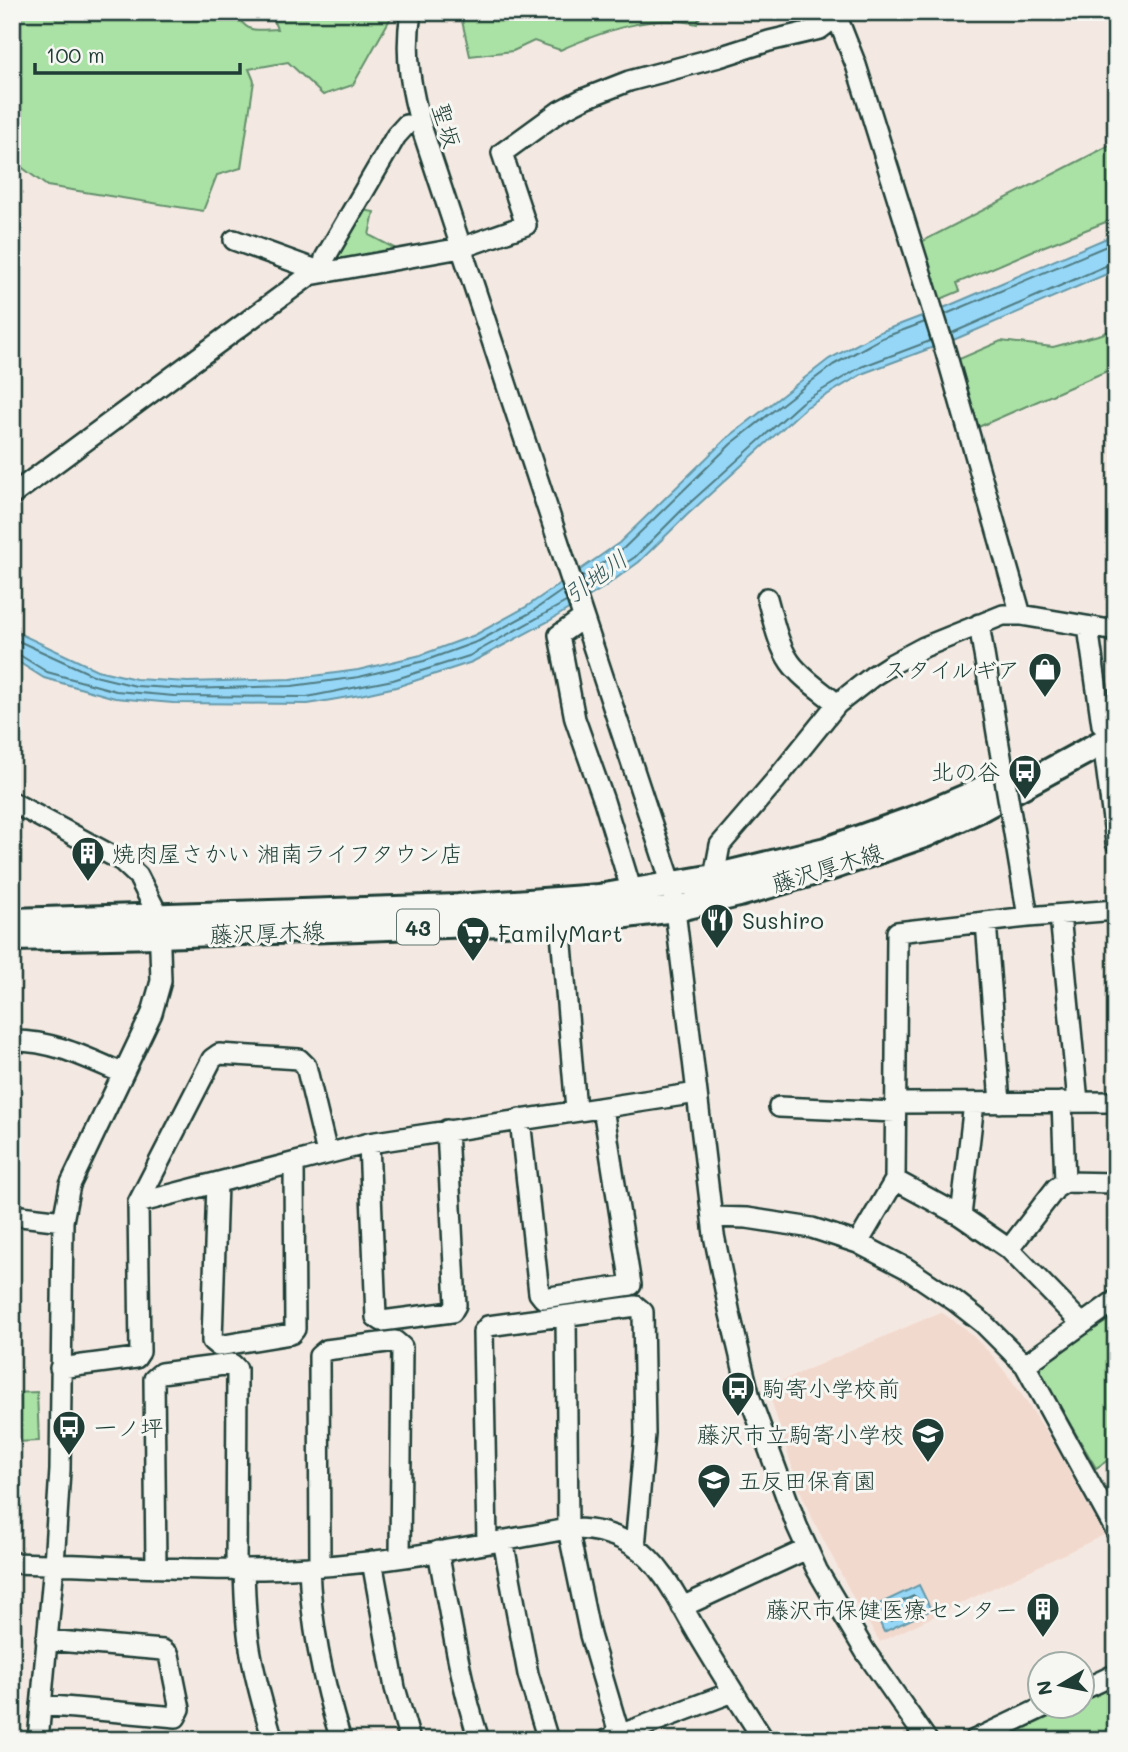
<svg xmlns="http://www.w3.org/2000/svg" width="1128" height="1752" viewBox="0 0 1128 1752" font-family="Mali,'Klee One',sans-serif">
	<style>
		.built { fill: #f2d9ce }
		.green { fill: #aae1a4; stroke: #648f6c; stroke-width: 2 }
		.water { fill: #96d7f7; stroke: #6699a9; stroke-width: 2 }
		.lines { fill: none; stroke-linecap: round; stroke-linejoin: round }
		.shore { stroke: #4f7b82; stroke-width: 2 }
		.minor-casing { stroke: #1f3d34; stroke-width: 24 }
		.major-casing { stroke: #1f3d34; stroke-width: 30 }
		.minor { stroke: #f6f6f2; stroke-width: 19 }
		.major { stroke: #f6f6f2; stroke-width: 24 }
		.minor-bridge-casing { stroke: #1f3d34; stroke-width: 24; stroke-linecap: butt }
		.minor-bridge { stroke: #f6f6f2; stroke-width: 19 }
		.labels { text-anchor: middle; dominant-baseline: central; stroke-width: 6; stroke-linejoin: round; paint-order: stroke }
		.shield { fill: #f6f6f2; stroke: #60746d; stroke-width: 2 }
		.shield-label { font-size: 21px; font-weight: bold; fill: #1f3d34 }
		.street-label { font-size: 23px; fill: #1f3d34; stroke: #f6f6f2 }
		.poi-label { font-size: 23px; fill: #1f3d34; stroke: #f6f6f2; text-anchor: start }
		.water-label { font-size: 24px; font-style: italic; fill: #375c5b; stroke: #f6f6f2 }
	</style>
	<rect width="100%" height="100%" fill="#f4e9e2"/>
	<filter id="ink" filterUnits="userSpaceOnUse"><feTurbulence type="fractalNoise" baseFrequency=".0143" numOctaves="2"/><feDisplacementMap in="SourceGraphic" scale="14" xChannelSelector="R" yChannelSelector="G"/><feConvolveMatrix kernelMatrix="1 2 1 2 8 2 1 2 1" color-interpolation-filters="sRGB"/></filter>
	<g filter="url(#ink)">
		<!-- built -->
		<path class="built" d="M941,1312L965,1328L992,1355L1016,1386L1050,1437L1104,1535L880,1642L857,1605L810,1514L797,1483L767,1387Z"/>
		<!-- green -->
		<path class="green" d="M12,12H235C247,34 254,30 277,29L270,12H394L353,85L323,95L288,62L249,69L254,81L241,168L217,175L203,211L47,186L12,160Z
			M460,12H702L697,24C652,13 601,32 560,50L534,41L513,51L470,56Z
			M1116,142V218L1032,251L957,283L960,291L936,301L919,243Z
			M363,210L374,212L369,235L398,250L370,257L335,259Z
			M1116,328V367L976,428L957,360L1001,341L1053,347L1102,334Z
			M1116,1316V1455L1096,1468L1040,1373L1041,1361Z
			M37,1392L39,1441L15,1442L14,1393Z
			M1116,1686V1740H999L1071,1707L1082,1706L1083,1701Z"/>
		<!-- water -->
		<path class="water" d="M1116,234V270L958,338L864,373L805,408L687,515L639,562L603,588L549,621L472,662L396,687L360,695L308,704L173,703L115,698L44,678L12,658V630L97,670L136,679L188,682L291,679L358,670L421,655L475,635L526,607L619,543L726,439L829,359L880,332L948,306Z
			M919,1585L931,1610L884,1632L873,1607Z"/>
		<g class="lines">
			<!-- shore -->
			<path class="shore" d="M946,314L1116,242
				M952,333L1110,264H1116
				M582,577L624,548L731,444L805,386L833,365L882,338L925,322
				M586,590L635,557L682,510L802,402L861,367L930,341
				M12,638L95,676L136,686L188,689L292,686L359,677L424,661L479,641L530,613L563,590
				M12,653L18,654L47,672L116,691L174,696L307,697L393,680L469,656L566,602
				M914,1596C918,1597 921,1604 919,1608L891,1621L887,1620L883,1613L885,1609Z"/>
			<defs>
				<path id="minor" d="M411,12C404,56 411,91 423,132L672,885L714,1235L730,1314L750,1398L797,1526L817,1570L865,1651L927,1740
					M837,17L856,65L946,353L1021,615
					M234,240L322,272L325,258L396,136L406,125
					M12,495L310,275L461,248L526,225L502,153L560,111L583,99L629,81L719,57L769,41L820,29L842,12
					M767,598C773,619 778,645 790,662C802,679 822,691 837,704
					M583,618L559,635L575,719L604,801L632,892
					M979,624L998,739
					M1088,627L1102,725
					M1103,742L1116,843
					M12,802L122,861L138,876L159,917L161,981L152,1013L70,1185L63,1221L60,1470L54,1564L38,1740
					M1012,821L1028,917
					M714,877L720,845L775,781L837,704L873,676L892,664L924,647L1003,615H1021L1116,631
					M1060,915L1078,1102
					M560,921L576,1110
					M986,922L1000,1103
					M12,1041C52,1040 87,1058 122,1073
					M1062,1102L1065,1182
					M895,1103L1116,1102
					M779,1107L895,1112
					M520,1119L539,1293L543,1298L631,1285L603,1108
					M369,1143L376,1317L382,1321L452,1312L456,1305L447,1130
					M895,1180L961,1216L1009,1249L1082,1324
					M217,1183L212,1341L218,1346L291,1334L295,1329L294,1163
					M138,1203L369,1143L697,1093
					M12,1215L63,1221
					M961,1216L974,1103
					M712,1217L747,1218L812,1228L858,1243L906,1268L955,1301L983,1323L1025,1365L1116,1531
					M858,1243L895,1180L897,932L1028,917L1116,910
					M1009,1249L1056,1188L1065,1182L1116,1183
					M566,1316L568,1529L590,1635L617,1726L614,1740
					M1025,1365L1116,1300
					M60,1368L136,1358L140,1352L138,1203L212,1059L219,1054L299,1059L306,1066L327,1153
					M503,1540L528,1674L548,1740
					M487,1543L483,1332L488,1326L636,1306L643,1312L645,1434L635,1547
					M438,1551C450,1614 459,1678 479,1740
					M372,1561L395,1688L410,1740
					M12,1563C111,1565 211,1573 310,1567C396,1562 482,1544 568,1529C592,1528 614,1533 634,1546C664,1566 680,1604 698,1634C719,1669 741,1705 764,1740
					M320,1566L319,1356L326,1350L395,1341L402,1347L400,1557
					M156,1567L154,1379L161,1373L232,1364L237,1369L236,1570
					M309,1567C311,1627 323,1683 341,1740
					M244,1570C245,1600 246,1630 252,1659C257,1686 265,1713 273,1740
					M682,1607L807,1549
					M1082,1690L1116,1674
					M41,1705L176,1717L180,1709L169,1655L163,1650L46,1640
					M606,1740L733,1692
					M974,1740L1046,1706"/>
				<path id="major" d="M12,921L458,907L599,897L714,877L826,850L919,817L973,794L1001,779
					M12,938L159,935L560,921L602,918L675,909L739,894L829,868L927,834L978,810L1116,735"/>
			</defs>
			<!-- minor casing -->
			<use href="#minor" class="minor-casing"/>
			<!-- major casing -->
			<use href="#major" class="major-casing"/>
			<!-- minor -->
			<use href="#minor" class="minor"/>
			<!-- major -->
			<use href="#major" class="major"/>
			<defs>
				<path id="minor-bridge" d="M998,739L1012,821"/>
			</defs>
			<!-- minor-bridge casing -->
			<use href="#minor-bridge" class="minor-bridge-casing"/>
			<!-- minor-bridge -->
			<use href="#minor-bridge" class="minor-bridge"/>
		</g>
	</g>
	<!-- icons -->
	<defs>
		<symbol id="shop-pin" viewBox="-11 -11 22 30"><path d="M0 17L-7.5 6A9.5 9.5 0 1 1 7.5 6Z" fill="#1f3d34" stroke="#f6f6f2"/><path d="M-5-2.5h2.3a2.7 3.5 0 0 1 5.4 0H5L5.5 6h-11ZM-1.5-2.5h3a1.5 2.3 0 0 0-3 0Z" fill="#fff"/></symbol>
		<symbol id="bus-pin" viewBox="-11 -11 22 30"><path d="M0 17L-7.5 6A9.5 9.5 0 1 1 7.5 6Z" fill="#1f3d34" stroke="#f6f6f2"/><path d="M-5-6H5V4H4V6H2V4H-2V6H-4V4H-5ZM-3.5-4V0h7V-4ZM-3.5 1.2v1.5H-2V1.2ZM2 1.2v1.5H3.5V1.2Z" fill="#fff"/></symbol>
		<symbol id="building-pin" viewBox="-11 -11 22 30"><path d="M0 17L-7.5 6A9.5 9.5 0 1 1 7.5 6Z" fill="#1f3d34" stroke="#f6f6f2"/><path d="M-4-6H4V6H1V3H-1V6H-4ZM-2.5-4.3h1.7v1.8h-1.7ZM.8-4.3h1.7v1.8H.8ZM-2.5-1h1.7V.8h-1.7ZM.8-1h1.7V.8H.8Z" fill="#fff"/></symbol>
		<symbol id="restaurant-pin" viewBox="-11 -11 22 30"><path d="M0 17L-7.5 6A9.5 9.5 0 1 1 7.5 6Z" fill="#1f3d34" stroke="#f6f6f2"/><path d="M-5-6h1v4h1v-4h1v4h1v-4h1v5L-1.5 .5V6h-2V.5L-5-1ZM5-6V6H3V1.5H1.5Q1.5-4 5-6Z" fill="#fff"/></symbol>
		<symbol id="supermarket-pin" viewBox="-11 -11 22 30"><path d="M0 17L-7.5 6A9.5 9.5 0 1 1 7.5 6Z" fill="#1f3d34" stroke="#f6f6f2"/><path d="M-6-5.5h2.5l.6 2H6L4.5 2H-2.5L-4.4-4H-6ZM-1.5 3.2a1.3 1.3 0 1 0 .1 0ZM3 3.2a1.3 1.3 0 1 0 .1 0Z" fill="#fff"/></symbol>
		<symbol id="school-pin" viewBox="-11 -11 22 30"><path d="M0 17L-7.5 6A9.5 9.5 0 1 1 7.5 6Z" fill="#1f3d34" stroke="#f6f6f2"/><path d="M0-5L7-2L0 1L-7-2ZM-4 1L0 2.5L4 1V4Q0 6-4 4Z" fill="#fff"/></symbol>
	</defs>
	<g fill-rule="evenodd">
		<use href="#shop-pin" x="1026" y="650" width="38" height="52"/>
		<use href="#bus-pin" x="1006" y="752" width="38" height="52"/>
		<use href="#building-pin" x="69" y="834" width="38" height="52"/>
		<use href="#restaurant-pin" x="698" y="901" width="38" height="52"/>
		<use href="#supermarket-pin" x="454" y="914" width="38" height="52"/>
		<use href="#bus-pin" x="719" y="1369" width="38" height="52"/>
		<use href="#bus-pin" x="50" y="1408" width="38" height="52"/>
		<use href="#school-pin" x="909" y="1415" width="38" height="52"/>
		<use href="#school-pin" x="695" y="1461" width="38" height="52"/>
		<use href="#building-pin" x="1024" y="1590" width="38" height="52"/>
	</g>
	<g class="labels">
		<!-- shield labels -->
		<rect class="shield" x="397" y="909.5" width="42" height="35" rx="5"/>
		<g class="shield-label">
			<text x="418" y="927">43</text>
		</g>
		<!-- street labels -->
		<g class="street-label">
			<text transform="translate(447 125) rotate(73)">聖坂</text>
			<text transform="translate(827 867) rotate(-17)">藤沢厚木線</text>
			<text transform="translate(267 932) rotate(-2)">藤沢厚木線</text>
		</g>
		<!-- poi labels -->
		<g class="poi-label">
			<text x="1020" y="669" text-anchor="end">スタイルギア</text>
			<text x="1000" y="771" text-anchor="end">北の谷</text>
			<text x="112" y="853">焼肉屋さかい 湘南ライフタウン店</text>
			<text x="742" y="920">Sushiro</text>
			<text x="498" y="933">FamilyMart</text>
			<text x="762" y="1388">駒寄小学校前</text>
			<text x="94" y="1427">一ノ坪</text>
			<text x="904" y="1434" text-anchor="end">藤沢市立駒寄小学校</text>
			<text x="738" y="1480">五反田保育園</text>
			<text x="1018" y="1609" text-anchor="end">藤沢市保健医療センター</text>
		</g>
		<!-- water labels -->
		<g class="water-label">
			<text transform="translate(595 576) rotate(-36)">引地川</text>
		</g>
	</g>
	<!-- margin -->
	<rect width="1128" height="1752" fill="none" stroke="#f6f6f2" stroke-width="42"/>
	<rect x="21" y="21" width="1086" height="1710" fill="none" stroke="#1f3d34" stroke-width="2.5" filter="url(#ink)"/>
	<!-- north arrow -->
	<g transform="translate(1061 1685) rotate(260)"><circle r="33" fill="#f6f6f2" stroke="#a0aca6" stroke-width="2"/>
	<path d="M0-5L12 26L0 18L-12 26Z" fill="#1f3d34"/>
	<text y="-10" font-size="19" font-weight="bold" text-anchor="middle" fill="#1f3d34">N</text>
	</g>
	<!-- scale -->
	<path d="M35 63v10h205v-10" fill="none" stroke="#1f3d34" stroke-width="3.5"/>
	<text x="46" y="63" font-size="21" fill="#1f3d34" stroke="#f6f6f2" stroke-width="5" paint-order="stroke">100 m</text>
</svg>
